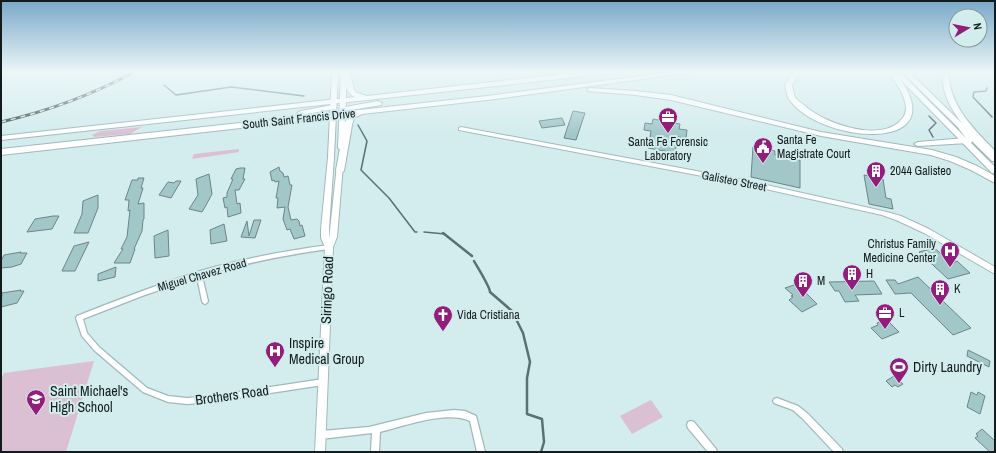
<svg xmlns="http://www.w3.org/2000/svg" width="996" height="453" viewBox="0 0 996 453" font-family="'Archivo Narrow',sans-serif">
	<style>
		.green { fill: #dbbfd2 }
		.lines { fill: none; stroke-linecap: round; stroke-linejoin: round }
		.stream-far1 { stroke: #567274; stroke-width: 1.5 }
		.stream { stroke: #567274; stroke-width: 2.5 }
		.building { fill: #a1c7c9; stroke: #6d8586 }
		.minor-casing { stroke: #a1b9bb; stroke-width: 2.5 }
		.tertiary-casing { stroke: #a1b9bb; stroke-width: 2 }
		.primary-casing { stroke: #a1b9bb; stroke-width: 2 }
		.trunk-casing { stroke: #a1b9bb; stroke-width: 2 }
		.minor { fill: #fff; fill-rule: evenodd }
		.tertiary { fill: #fff; fill-rule: evenodd }
		.primary { fill: #fff; fill-rule: evenodd }
		.trunk { fill: #fff; fill-rule: evenodd }
		.rail-casing { stroke: #3f4c4d; stroke-width: 3 }
		.rail { stroke: #d3ecee; stroke-width: 1.5; stroke-dasharray: 5; stroke-linecap: butt }
		.labels { text-anchor: middle; dominant-baseline: central; stroke-width: 4; stroke-linejoin: round; paint-order: stroke }
		.street-label { font-size: 12px; fill: #131c1d; stroke: #d3ecee }
		.poi-label { font-size: 12px; fill: #131c1d; stroke: #d3ecee; text-anchor: start }
		.near-street-label { font-size: 14px; fill: #131c1d; stroke: #d3ecee }
		.near-poi-label { font-size: 14px; fill: #131c1d; stroke: #d3ecee; text-anchor: start }
	</style>
	<rect width="100%" height="100%" fill="#d3ecee"/>
	<!-- green -->
	<path class="green" d="M142,127L128,135L126,134L95,137L92,135L101,131Z
		M239,149V152L192,159L194,154Z
		M94,361L66,452H1V379L4,373Z
		M651,400L663,417L632,434L620,416Z"/>
	<g class="lines">
		<!-- stream-far1 -->
		<path class="stream-far1" d="M164,85L176,95L231,87L304,96
			M987,88L986,91L974,92L973,97L992,117
			M929,116L936,123L929,130L933,137
			M358,125L367,141L361,170L389,198L415,232H417
			M424,232L445,234"/>
		<!-- stream -->
		<path class="stream" d="M443,233L472,256
			M474,261C478,268 490,287 490,292L512,311L523,333L530,362L527,378V414L542,419L544,442L541,452"/>
	</g>
	<!-- building -->
	<path class="building" d="M573,111L585,113L576,140L564,138Z
		M562,118L565,125L542,128L539,121Z
		M653,119L680,124L679,129L687,130L686,138L678,137L675,153L648,148L651,131L644,130L645,123L652,124Z
		M753,147L775,151V155L800,160V188L751,177Z
		M279,167L280,171L283,173L284,177L288,176L290,185H292L288,207L291,220L297,219L299,221L300,226L302,225L305,236L294,239L290,229L287,230L283,219L285,207L277,208L278,198H276L279,181L275,182L274,180L272,181L270,172Z
		M240,168H245L243,179H245L239,190H235L237,204L240,203L241,213L228,217L227,207L225,208L223,198L227,197V193L233,179H231L236,169Z
		M209,174L212,194L205,207L202,212L189,209L198,195L196,179Z
		M864,175L883,179L886,198L891,199L893,209L869,204Z
		M138,178H144L141,188H143L138,204L144,203V219L143,220L142,231L134,249H135L130,263H114L123,249H121L127,237L130,210L128,211L129,200H125L132,180H138Z
		M176,181H181L171,198L159,195L168,182L174,183Z
		M98,195V208L88,233H74L82,214L83,201Z
		M53,216H59L52,229L27,232L35,219Z
		M254,220H261L255,238L241,237L247,221L249,236Z
		M224,224L227,241L211,244L210,230Z
		M168,230L169,256L155,258L154,236Z
		M89,242L75,271H62L74,246Z
		M934,248L953,263L957,261L970,273L948,279L919,252Z
		M21,252L20,253H27L21,264L12,267L1,268V261L4,255Z
		M116,267L115,277L98,281V274Z
		M918,277L971,328L953,335L911,293L895,294L886,280H895L898,284Z
		M874,281L882,294L855,295L859,301L845,302L839,291H835L829,282Z
		M797,284L817,304L802,312L789,300L793,297L791,296L793,295L785,288Z
		M21,290L20,291H24L17,303L1,307L2,293Z
		M886,319L899,332L882,339L871,328L878,325L877,323Z
		M968,350L990,361L989,367L967,356Z
		M894,376L903,384L898,387L895,385L892,387L886,381Z
		M971,392L977,395L978,392L985,396L980,414L967,407Z
		M982,429L995,441V452H990L975,438L978,436L976,434Z"/>
	<g class="lines">
		<defs>
			<path id="minor" d="M329,245H331L332,247L331,249H329C285,255 245,263 202,276L208,301L207,303L205,304L203,303L202,301L197,277L142,296L83,319L87,333L99,347L147,388L168,396L187,398L212,396L323,379L325,380L326,382L325,384L323,385L212,402L187,404L168,402L143,392L95,351L82,336L76,318L77,316C117,300 157,285 197,272C240,259 285,251 329,245Z
				M777,398L798,406L808,414L842,449L843,452H834L802,418L793,410L774,403L773,401L774,399Z
				M454,410L465,411L476,416L485,452H477L470,421C447,410 404,426 380,432L379,452H371L372,433L321,439L318,438L317,435L318,432L321,431L369,427L426,413Z
				M691,421L694,422L716,449L717,452H708L688,428L687,425L688,422Z"/>
			<path id="tertiary" d="M332,72H338L334,157L329,229V239L337,165L340,163L343,165L337,237L333,247L325,452H315L325,247L321,238V229L328,157Z
				M341,72H347L344,148L341,150L338,148Z
				M461,127L739,179L883,211L901,216L929,229L995,267V274L924,233L896,220L882,215L739,183L459,130V128Z"/>
			<path id="primary" d="M893,72H900L995,167V173H992Z
				M902,72H909L995,155V161H992Z"/>
			<path id="trunk" d="M344,72H350L354,90L357,93L367,96L582,72H608L605,74L1,140V136L355,97C345,93 346,82 344,72Z
				M672,72H695L487,100L362,114L354,118L352,125L344,171L340,174L336,171L344,125L348,116L1,155V149L487,96Z
				M793,72H800L792,85C793,89 793,93 795,97C797,100 801,103 804,105C823,123 875,141 898,123C903,118 906,115 906,108C905,94 896,83 888,72H895C961,155 820,145 789,99C787,96 786,89 785,85Z
				M943,72H949C948,105 974,129 995,151V159L992,158L972,135L974,138L971,143H968L918,146L914,144L918,142L966,138L959,129L960,127H965C952,111 941,94 943,72Z
				M590,88L636,91L671,95L821,132L932,150L956,157L977,166L995,176V183L971,170L950,161L931,155L821,136L671,100L636,95L588,91L587,90Z
				M378,101L382,103L381,105L345,111L341,109L345,107Z
				M332,105H335V109L301,115L297,113L301,111Z"/>
		</defs>
		<!-- minor casing -->
		<use href="#minor" class="minor-casing"/>
		<!-- tertiary casing -->
		<use href="#tertiary" class="tertiary-casing"/>
		<!-- primary casing -->
		<use href="#primary" class="primary-casing"/>
		<!-- trunk casing -->
		<use href="#trunk" class="trunk-casing"/>
		<!-- minor -->
		<use href="#minor" class="minor"/>
		<!-- tertiary -->
		<use href="#tertiary" class="tertiary"/>
		<!-- primary -->
		<use href="#primary" class="primary"/>
		<!-- trunk -->
		<use href="#trunk" class="trunk"/>
		<defs>
			<path id="rail" d="M1,122C48,111 92,95 134,72"/>
		</defs>
		<!-- rail casing -->
		<use href="#rail" class="rail-casing"/>
		<!-- rail -->
		<use href="#rail" class="rail"/>
	</g>
	<!-- sky -->
	<linearGradient id="sky" x2="0" y2="1"><stop stop-color="#79a8c9"/><stop offset="0.53" stop-color="#ebf6f7"/><stop offset="1" stop-color="#ebf6f7" stop-opacity="0"/></linearGradient>
	<rect width="996" height="136" fill="url(#sky)"/>
	<!-- icons -->
	<defs>
		<symbol id="office-pin" viewBox="-11 -11 22 30"><path d="M0 17L-7.5 6A9.5 9.5 0 1 1 7.5 6Z" fill="#931d7a" stroke="#d3ecee"/><path d="M-6-3h4V-5.5h4V-3h4V5H-6ZM-1-4.5V-3h2v-1.5ZM-6 0V1H6V0Z" fill="#fff"/></symbol>
		<symbol id="civic-pin" viewBox="-11 -11 22 30"><path d="M0 17L-7.5 6A9.5 9.5 0 1 1 7.5 6Z" fill="#931d7a" stroke="#d3ecee"/><path d="M-.6-6.5H3V-4.5H.6V-3L4-1V1h2V6H-6V1h2V-1L-.6-3ZM-1.2 2.5V6h2.4V2.5Z" fill="#fff"/></symbol>
		<symbol id="building-pin" viewBox="-11 -11 22 30"><path d="M0 17L-7.5 6A9.5 9.5 0 1 1 7.5 6Z" fill="#931d7a" stroke="#d3ecee"/><path d="M-4-6H4V6H1V3H-1V6H-4ZM-2.5-4.3h1.7v1.8h-1.7ZM.8-4.3h1.7v1.8H.8ZM-2.5-1h1.7V.8h-1.7ZM.8-1h1.7V.8H.8Z" fill="#fff"/></symbol>
		<symbol id="hospital-pin" viewBox="-11 -11 22 30"><path d="M0 17L-7.5 6A9.5 9.5 0 1 1 7.5 6Z" fill="#931d7a" stroke="#d3ecee"/><path d="M-5-5h3v3.5h4V-5h3V5h-3V1.5h-4V5h-3Z" fill="#fff"/></symbol>
		<symbol id="church-pin" viewBox="-11 -11 22 30"><path d="M0 17L-7.5 6A9.5 9.5 0 1 1 7.5 6Z" fill="#931d7a" stroke="#d3ecee"/><path d="M-1.2-6h2.4v3.5h3.3v2.4h-3.3V6h-2.4V-.1h-3.3v-2.4h3.3Z" fill="#fff"/></symbol>
		<symbol id="stadium-pin" viewBox="-11 -11 22 30"><path d="M0 17L-7.5 6A9.5 9.5 0 1 1 7.5 6Z" fill="#931d7a" stroke="#d3ecee"/><path d="M0-5a6.5 5 0 1 0 0 10a6.5 5 0 1 0 0-10ZM-3.5-1.8h7v3.6h-7Z" fill="#fff"/></symbol>
		<symbol id="school-pin" viewBox="-11 -11 22 30"><path d="M0 17L-7.5 6A9.5 9.5 0 1 1 7.5 6Z" fill="#931d7a" stroke="#d3ecee"/><path d="M0-5L7-2L0 1L-7-2ZM-4 1L0 2.5L4 1V4Q0 6-4 4Z" fill="#fff"/></symbol>
	</defs>
	<g fill-rule="evenodd">
		<use href="#office-pin" x="657" y="106" width="22" height="30"/>
		<use href="#civic-pin" x="752" y="136" width="22" height="30"/>
		<use href="#building-pin" x="865" y="160" width="22" height="30"/>
		<use href="#hospital-pin" x="939" y="240" width="22" height="30"/>
		<use href="#building-pin" x="841" y="263" width="22" height="30"/>
		<use href="#building-pin" x="792" y="270" width="22" height="30"/>
		<use href="#building-pin" x="929" y="278" width="22" height="30"/>
		<use href="#office-pin" x="874" y="302" width="22" height="30"/>
		<use href="#church-pin" x="432" y="304" width="22" height="30"/>
		<use href="#hospital-pin" x="264" y="340" width="22" height="30"/>
		<use href="#stadium-pin" x="888" y="356" width="22" height="30"/>
		<use href="#school-pin" x="25" y="388" width="22" height="30"/>
	</g>
	<g class="labels">
		<!-- street labels -->
		<g class="street-label">
			<text transform="translate(299 119) rotate(-6)">South Saint Francis Drive</text>
			<text transform="translate(734 181) rotate(11)">Galisteo Street</text>
			<text transform="translate(202 275) rotate(-16)">Miguel Chavez Road</text>
		</g>
		<!-- poi labels -->
		<g class="poi-label">
			<text x="777" y="140">Santa Fe<tspan x="777" dy="14">Magistrate Court</tspan></text>
			<text x="668" y="142" text-anchor="middle">Santa Fe Forensic<tspan x="668" dy="14">Laboratory</tspan></text>
			<text x="890" y="171">2044 Galisteo</text>
			<text x="936" y="244" text-anchor="end">Christus Family<tspan x="936" dy="14">Medicine Center</tspan></text>
			<text x="866" y="274">H</text>
			<text x="817" y="281">M</text>
			<text x="954" y="289">K</text>
			<text x="899" y="313">L</text>
			<text x="457" y="315">Vida Cristiana</text>
		</g>
		<!-- near-street labels -->
		<g class="near-street-label">
			<text transform="translate(327 290) rotate(-88)">Siringo Road</text>
			<text transform="translate(232 395) rotate(-8)">Brothers Road</text>
		</g>
		<!-- near-poi labels -->
		<g class="near-poi-label">
			<text x="289" y="343">Inspire<tspan x="289" dy="16">Medical Group</tspan></text>
			<text x="913" y="367">Dirty Laundry</text>
			<text x="50" y="391">Saint Michael's<tspan x="50" dy="16">High School</tspan></text>
		</g>
	</g>
	<!-- border -->
	<rect width="996" height="453" fill="none" stroke="#131c1d" stroke-width="4"/>
	<!-- north arrow -->
	<g transform="translate(968 28) rotate(80)"><circle r="19" fill="#d3ecee" stroke="#86999a"/>
	<path d="M0-3L7 15L0 10L-7 15Z" fill="#931d7a"/>
	<text y="-6" font-size="11" font-weight="bold" text-anchor="middle" fill="#131c1d">N</text>
	</g>
</svg>
